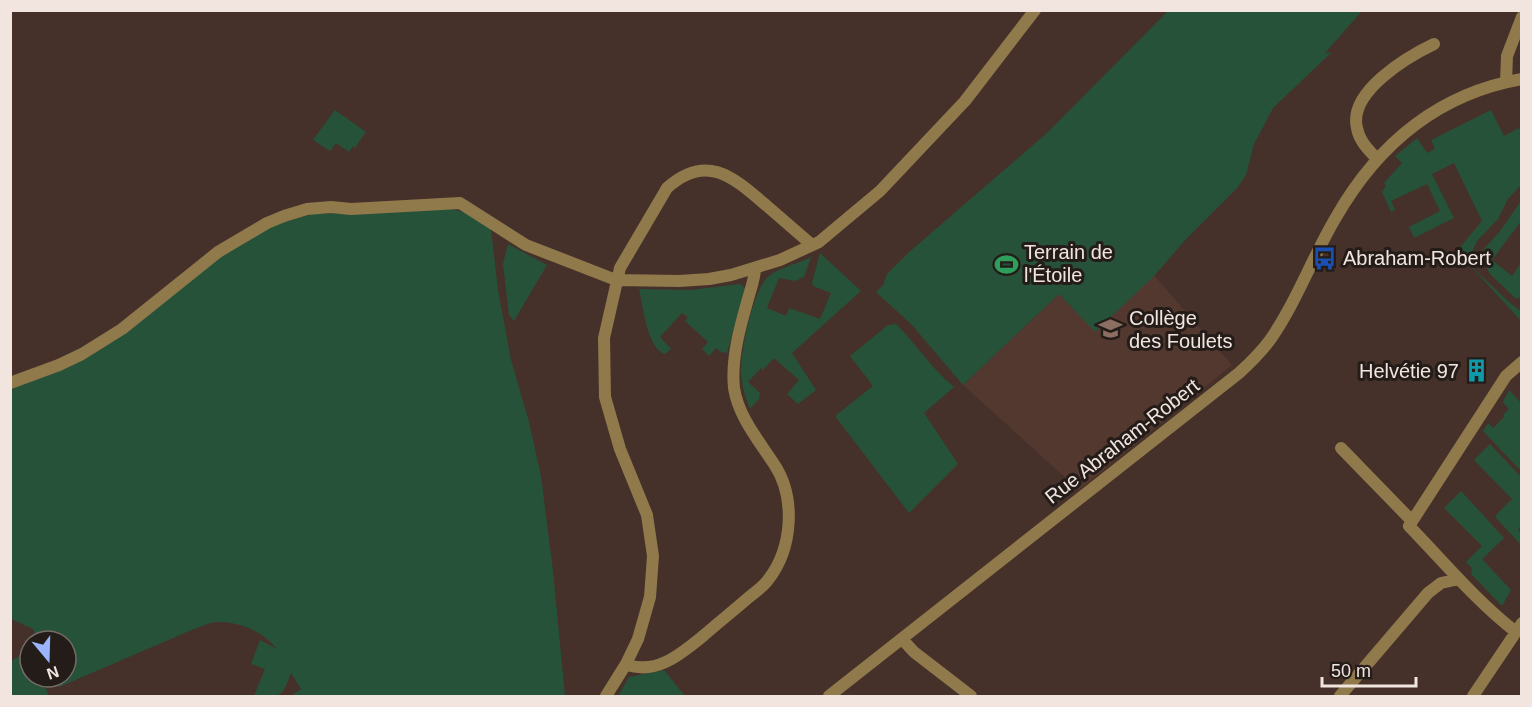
<svg xmlns="http://www.w3.org/2000/svg" width="1532" height="707" viewBox="0 0 1532 707" font-family="Helvetica,sans-serif">
	<style>
		.built { fill: #52382e }
		.green { fill: #26523a }
		.lines { fill: none; stroke-linecap: round; stroke-linejoin: round }
		.minor { stroke: #90794b; stroke-width: 12 }
		.labels { text-anchor: middle; dominant-baseline: central; stroke-width: 6; stroke-linejoin: round; paint-order: stroke }
		.poi-label { font-size: 20px; fill: #f2e5e0; stroke: #241c18; text-anchor: start }
		.street-label { font-size: 20px; fill: #f2e5e0; stroke: #241c18 }
	</style>
	<rect width="100%" height="100%" fill="#45312a"/>
	<!-- built -->
	<path class="built" d="M1120,236L1232,365L1079,490L963,385Z"/>
	<!-- green -->
	<path class="green" d="M1168,11H1362L1325,53L1332,52L1273,108L1254,144L1246,175L1238,187L1187,238L1154,276L1095,332L1059,294L963,385L912,325L876,292L883,285L887,274L908,253L1047,133Z
		M335,110L366,132L355,148L353,146L349,152L336,143L330,151L313,140Z
		M1491,110L1504,136L1519,128L1521,134V185L1508,199L1498,219L1477,241L1471,254V266L1510,303L1521,311V321L1457,251L1482,221L1454,163L1432,174L1454,218L1414,238L1409,227L1440,211L1427,184L1391,201L1395,210L1391,212L1382,192L1386,186L1384,183L1402,163L1395,156L1417,138L1427,153L1435,149L1431,140Z
		M1521,201V221L1492,260L1512,276L1521,263V298H1515L1490,274L1481,258L1484,249L1500,231Z
		M451,209L468,213L491,229L498,290L511,360L529,422L541,476L553,571L565,696H291L301,689L291,673C281,700 281,696 254,696L265,669L251,664L260,640L277,649C263,631 240,622 217,622C210,622 201,627 194,629L59,687L55,677H66V641H38L33,629L11,619V385L58,369L211,260L276,224L313,214Z
		M508,244L547,265L514,321L509,315L503,264Z
		M820,253L861,291L792,353L816,390L798,404L787,394L799,380L774,358L763,370L761,368L748,382L760,393L759,399L750,409C745,397 742,386 741,373C740,354 753,288 769,276C780,267 798,264 811,257L804,277L795,281L779,278L767,308L786,316L789,308L820,319L831,293L813,286L812,283Z
		M740,284L745,288L727,353L721,352L716,348L709,356L702,349L708,342L685,321L688,317L682,313L660,337L671,349L665,354C647,349 643,305 639,289L691,290Z
		M896,324C916,344 932,369 954,387L924,413L958,464L909,513L835,416L873,386L850,356L888,325Z
		M1509,390L1521,403L1522,466L1519,469L1483,431L1488,423L1493,428L1504,417L1503,415L1509,409L1503,402Z
		M1490,444L1521,477V526L1518,530L1521,534V545L1496,518V515L1512,499L1474,460Z
		M1461,491L1504,538L1482,559L1511,590L1502,606L1471,574L1472,568L1466,562L1482,546L1444,508Z
		M30,650V677H41L49,696H11V661Z
		M664,670L685,696H618L629,677Z"/>
	<g class="lines">
		<!-- minor -->
		<path class="minor" d="M1506,82L1507,56L1522,17
			M1377,159C1369,150 1359,141 1357,128C1348,92 1407,57 1434,44
			M10,383L59,365L82,354L122,329L218,252L267,223L284,216L307,209L331,207L351,209L460,203L526,245L616,280L679,281L709,279L731,275L780,260L819,242L880,191L965,101L1035,10
			M1341,448L1412,521
			M1516,632C1476,601 1444,562 1409,526L1506,376L1522,362
			M902,639L914,652L971,696
			M626,664C655,676 681,654 703,636C718,623 733,611 748,598C755,592 763,587 768,580C793,548 796,497 774,464C759,441 738,416 734,388C731,358 740,327 748,299C751,288 755,278 755,268
			M606,696L626,664L638,639L650,597L653,556L647,515L620,449L605,397L604,338L620,268L667,188C707,152 734,178 767,206C782,219 797,232 812,245
			M829,696L1239,373C1250,363 1261,352 1270,340C1296,303 1312,258 1335,219C1377,145 1436,94 1522,79
			M1340,696L1428,593L1441,583L1459,579
			M1473,696L1522,623"/>
	</g>
	<!-- icons -->
	<defs>
		<symbol id="bus-bare" viewBox="-9 -9 18 18"><path d="M-5-6H5V4H4V6H2V4H-2V6H-4V4H-5ZM-3.5-4V0h7V-4ZM-3.5 1.2v1.5H-2V1.2ZM2 1.2v1.5H3.5V1.2Z" fill="#1a4fb4" stroke="#241c18" stroke-width="2.5" paint-order="stroke"/></symbol>
		<symbol id="stadium-bare" viewBox="-9 -9 18 18"><path d="M0-5a6.5 5 0 1 0 0 10a6.5 5 0 1 0 0-10ZM-3.5-1.8h7v3.6h-7Z" fill="#2e9e5b" stroke="#241c18" stroke-width="2.5" paint-order="stroke"/></symbol>
		<symbol id="school-bare" viewBox="-9 -9 18 18"><path d="M0-5L7-2L0 1L-7-2ZM-4 1L0 2.5L4 1V4Q0 6-4 4Z" fill="#8d6e63" stroke="#241c18" stroke-width="2.5" paint-order="stroke"/></symbol>
		<symbol id="building-bare" viewBox="-9 -9 18 18"><path d="M-4-6H4V6H1V3H-1V6H-4ZM-2.5-4.3h1.7v1.8h-1.7ZM.8-4.3h1.7v1.8H.8ZM-2.5-1h1.7V.8h-1.7ZM.8-1h1.7V.8H.8Z" fill="#0f9aa8" stroke="#241c18" stroke-width="2.5" paint-order="stroke"/></symbol>
	</defs>
	<g fill-rule="evenodd">
		<use href="#bus-bare" x="1308" y="242" width="33" height="33"/>
		<use href="#stadium-bare" x="990" y="248" width="33" height="33"/>
		<use href="#school-bare" x="1094" y="312" width="33" height="33"/>
		<use href="#building-bare" x="1460" y="354" width="33" height="33"/>
	</g>
	<g class="labels">
		<!-- poi labels -->
		<g class="poi-label">
			<text x="1024" y="252">Terrain de<tspan x="1024" dy="23">l'Étoile</tspan></text>
			<text x="1343" y="258">Abraham-Robert</text>
			<text x="1129" y="318">Collège<tspan x="1129" dy="23">des Foulets</tspan></text>
			<text x="1459" y="371" text-anchor="end">Helvétie 97</text>
		</g>
		<!-- street labels -->
		<g class="street-label">
			<text transform="translate(1122 441) rotate(-38)">Rue Abraham-Robert</text>
		</g>
	</g>
	<!-- border -->
	<rect width="1532" height="707" fill="none" stroke="#f2e5e0" stroke-width="24"/>
	<!-- north arrow -->
	<g transform="translate(48 659) rotate(161)"><circle r="28" fill="#241c18" stroke="#766c68" stroke-width="1.5"/>
	<path d="M0-4.5L10 22L0 15L-10 22Z" fill="#9ab5fd"/>
	<text y="-9" font-size="16" font-weight="bold" text-anchor="middle" fill="#f2e5e0">N</text>
	</g>
	<!-- scale -->
	<path d="M1322 677v9h94v-9" fill="none" stroke="#f2e5e0" stroke-width="3"/>
	<text x="1331" y="677" font-size="18" fill="#f2e5e0" stroke="#241c18" stroke-width="4.5" paint-order="stroke">50 m</text>
</svg>
